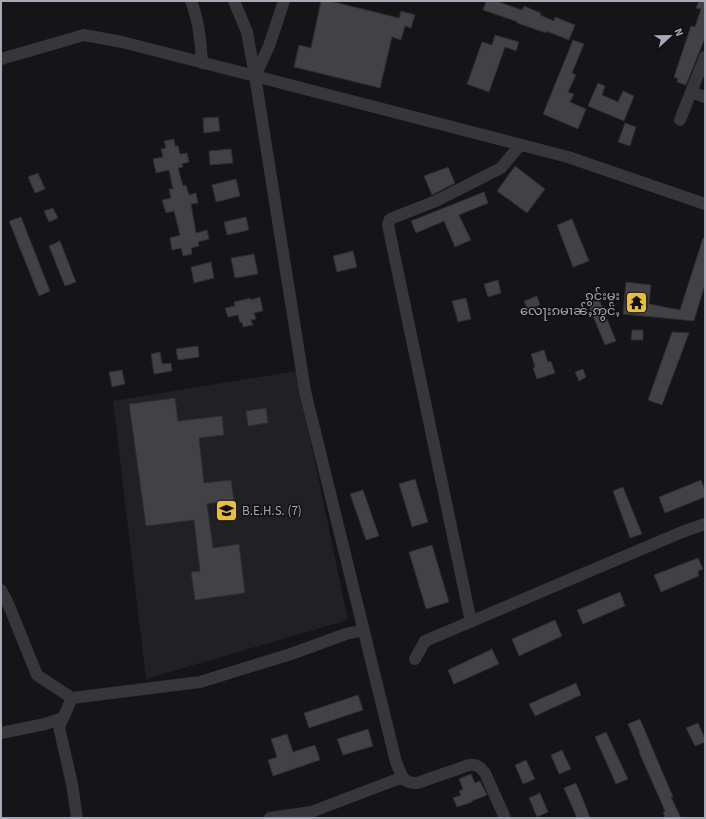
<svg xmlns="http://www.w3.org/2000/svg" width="706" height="819" viewBox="0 0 706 819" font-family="'Source Sans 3','Noto Sans Myanmar',sans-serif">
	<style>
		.built { fill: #212023 }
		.building { fill: #414146; stroke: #2f2f32 }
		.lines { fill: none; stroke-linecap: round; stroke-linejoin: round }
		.minor { stroke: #36363b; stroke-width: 12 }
		.labels { text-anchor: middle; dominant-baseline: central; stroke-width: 3; stroke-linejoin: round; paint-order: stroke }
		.poi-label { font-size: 13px; fill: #a7aab6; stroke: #100f11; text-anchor: end }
	</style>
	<rect width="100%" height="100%" fill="#151416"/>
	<!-- built -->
	<path class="built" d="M296,371L348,620L146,679L113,401Z"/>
	<!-- building -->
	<path class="building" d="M321,1H334V2L399,18L401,11L415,15L411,28L405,26L401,40L392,37L380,88L294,67L299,45L311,48Z
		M486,1H496L522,10L524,6L541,13L540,15L554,21L555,17L575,25L569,40L546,31V33L517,23L518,22L483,10Z
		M699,1H705V38L686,85L677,82L678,79L674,77L691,26L695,27L701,9L696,8Z
		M495,35L519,42L516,51L505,47L489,92L467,84L482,42L492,45Z
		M573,40L584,44L572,73L576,75L568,92L574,94L570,102L586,109L578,129L543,114Z
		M598,83L605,86L602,95L618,102L623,91L634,96L624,121L588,106Z
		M218,117L220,131L204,133L203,118Z
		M625,123L636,127L630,146L618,142Z
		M174,139L175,146H178L180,154L187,153L189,162L182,164L183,167L178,168L183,186L186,185L189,195L196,193L198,203L191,204L196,233L207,230L209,239L198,242L199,246L191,248L192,254L183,256L181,248L172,250L170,238L180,235L174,211L166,213L162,200L171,198L169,189H173L169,170L156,173L153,159L163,157L161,149L166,148L164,141Z
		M231,149L233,163L210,165L209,151Z
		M515,166L545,189L527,213L497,191Z
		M448,167L455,183L432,195L424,176Z
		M38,173L45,189L35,193L28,177Z
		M236,179L240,196L216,202L212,185Z
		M484,192L488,203L459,215L471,240L455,247L444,221L416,233L411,221Z
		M53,208L58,218L49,222L44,211Z
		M21,217L50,291L39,296L9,221Z
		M246,217L249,230L227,235L224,222Z
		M572,219L589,261L573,267L557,225Z
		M703,238H705V284L694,321L623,314L626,282L651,285L649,304L680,310Z
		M60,241L76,282L65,286L49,246Z
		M353,251L357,267L337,272L333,256Z
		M254,254L258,274L235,278L231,258Z
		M211,262L214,278L194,283L191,267Z
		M498,280L501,293L488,297L484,284Z
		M537,296L540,305L528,310L524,301Z
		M260,297L263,311L254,313L256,319L251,320L253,325L243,327L242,322L240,323L238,315L228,317L225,308L235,306L234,302L251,298V300Z
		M466,298L471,319L458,322L452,301Z
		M599,299L616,341L605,345L588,304Z
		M632,330H643V340H631Z
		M672,332L689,333L662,405L648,400Z
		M198,346L199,357L178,360L176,349Z
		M544,350L548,362L551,361L555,373L537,379L533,368L535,367L531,354Z
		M160,352L162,364L171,363L172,371L154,374L151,354Z
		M583,369L586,377L579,381L575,372Z
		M122,370L125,384L112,387L109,372Z
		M175,398L178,421L222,416L224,435L199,438L204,483L231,480L234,500L207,504L213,548L239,544L245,593L195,600L191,572L200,571L194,520L146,526L129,404Z
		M266,408L268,423L248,426L246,411Z
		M415,479L428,522L412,527L399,484Z
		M701,480L705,490V497L665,513L659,497Z
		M623,487L642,534L630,538L613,491Z
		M363,490L379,536L366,540L350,494Z
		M432,545L449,602L426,609L409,552Z
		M698,558L703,569L698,571L699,576L661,592L654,575Z
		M620,592L625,606L583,624L577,610Z
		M555,620L562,636L519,656L512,639Z
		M492,649L499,664L454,684L448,670Z
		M576,683L581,695L535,716L529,704Z
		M358,695L363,710L309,728L304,713Z
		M640,719L673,797H671L681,818H665L663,812L665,811L639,752H640L628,724Z
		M698,723L705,739V742L695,746L686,728Z
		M368,729L373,746L343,755L337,739Z
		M606,732L628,779L616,784L595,737Z
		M287,734L293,752L315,745L320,760L273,776L268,760L277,757L271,739Z
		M562,750L571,769L559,774L551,755Z
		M526,760L535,779L523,784L515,765Z
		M471,774L475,783L480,781L487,795L472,801V802L457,807L453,798L461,795L459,791L463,789L459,779Z
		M576,783L584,802L590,818H577L564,788Z
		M540,793L548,812L537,817L529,798Z"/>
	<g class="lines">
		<!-- minor -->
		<path class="minor" d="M191,1C199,21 201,42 202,63
			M234,1L247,32L255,76L305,391L396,762C401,773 402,784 417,783L469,765C477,764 480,767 485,773L505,818
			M1,59L84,35L122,42L255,76L568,157L705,204
			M255,76L269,46L284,1
			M691,92L705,97
			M680,120L705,57
			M1,590L7,601L37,675L72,698
			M471,622L388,225L390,219L436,201L501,168L520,145
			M415,659L425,641L682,532L705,524
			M1,733L45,724L63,718
			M77,818L72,784L59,727L72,698L200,682L291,654L346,634L364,630
			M270,818L311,812L403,777"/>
	</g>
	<!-- icons -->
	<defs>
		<symbol id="temple-square" viewBox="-11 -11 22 22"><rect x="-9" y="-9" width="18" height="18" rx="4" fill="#e9be3a" stroke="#100f11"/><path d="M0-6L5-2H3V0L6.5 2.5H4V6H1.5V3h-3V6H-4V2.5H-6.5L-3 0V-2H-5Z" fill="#111"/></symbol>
		<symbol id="school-square" viewBox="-11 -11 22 22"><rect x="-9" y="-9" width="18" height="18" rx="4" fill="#e9be3a" stroke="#100f11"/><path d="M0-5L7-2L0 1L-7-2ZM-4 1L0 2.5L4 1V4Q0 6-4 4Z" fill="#111"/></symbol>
	</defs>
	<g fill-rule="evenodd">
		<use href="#temple-square" x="624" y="290" width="25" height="25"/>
		<use href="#school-square" x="214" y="498" width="25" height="25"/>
	</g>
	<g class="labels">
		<!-- poi labels -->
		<g class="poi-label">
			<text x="620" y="296">ၵွင်းမူး<tspan x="620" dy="15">လေႃးၵမၢၼ်ႇဢွင်ႇ</tspan></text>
			<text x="242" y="511" text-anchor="start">B.E.H.S. (7)</text>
		</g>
	</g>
	<!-- border -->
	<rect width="706" height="819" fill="none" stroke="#a7aab6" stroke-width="4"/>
	<!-- north arrow -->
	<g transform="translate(670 36) rotate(68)" stroke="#100f11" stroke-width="3" paint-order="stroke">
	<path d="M0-3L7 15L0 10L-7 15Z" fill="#a7aab6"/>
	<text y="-6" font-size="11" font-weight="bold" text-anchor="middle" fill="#a7aab6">N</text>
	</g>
</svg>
